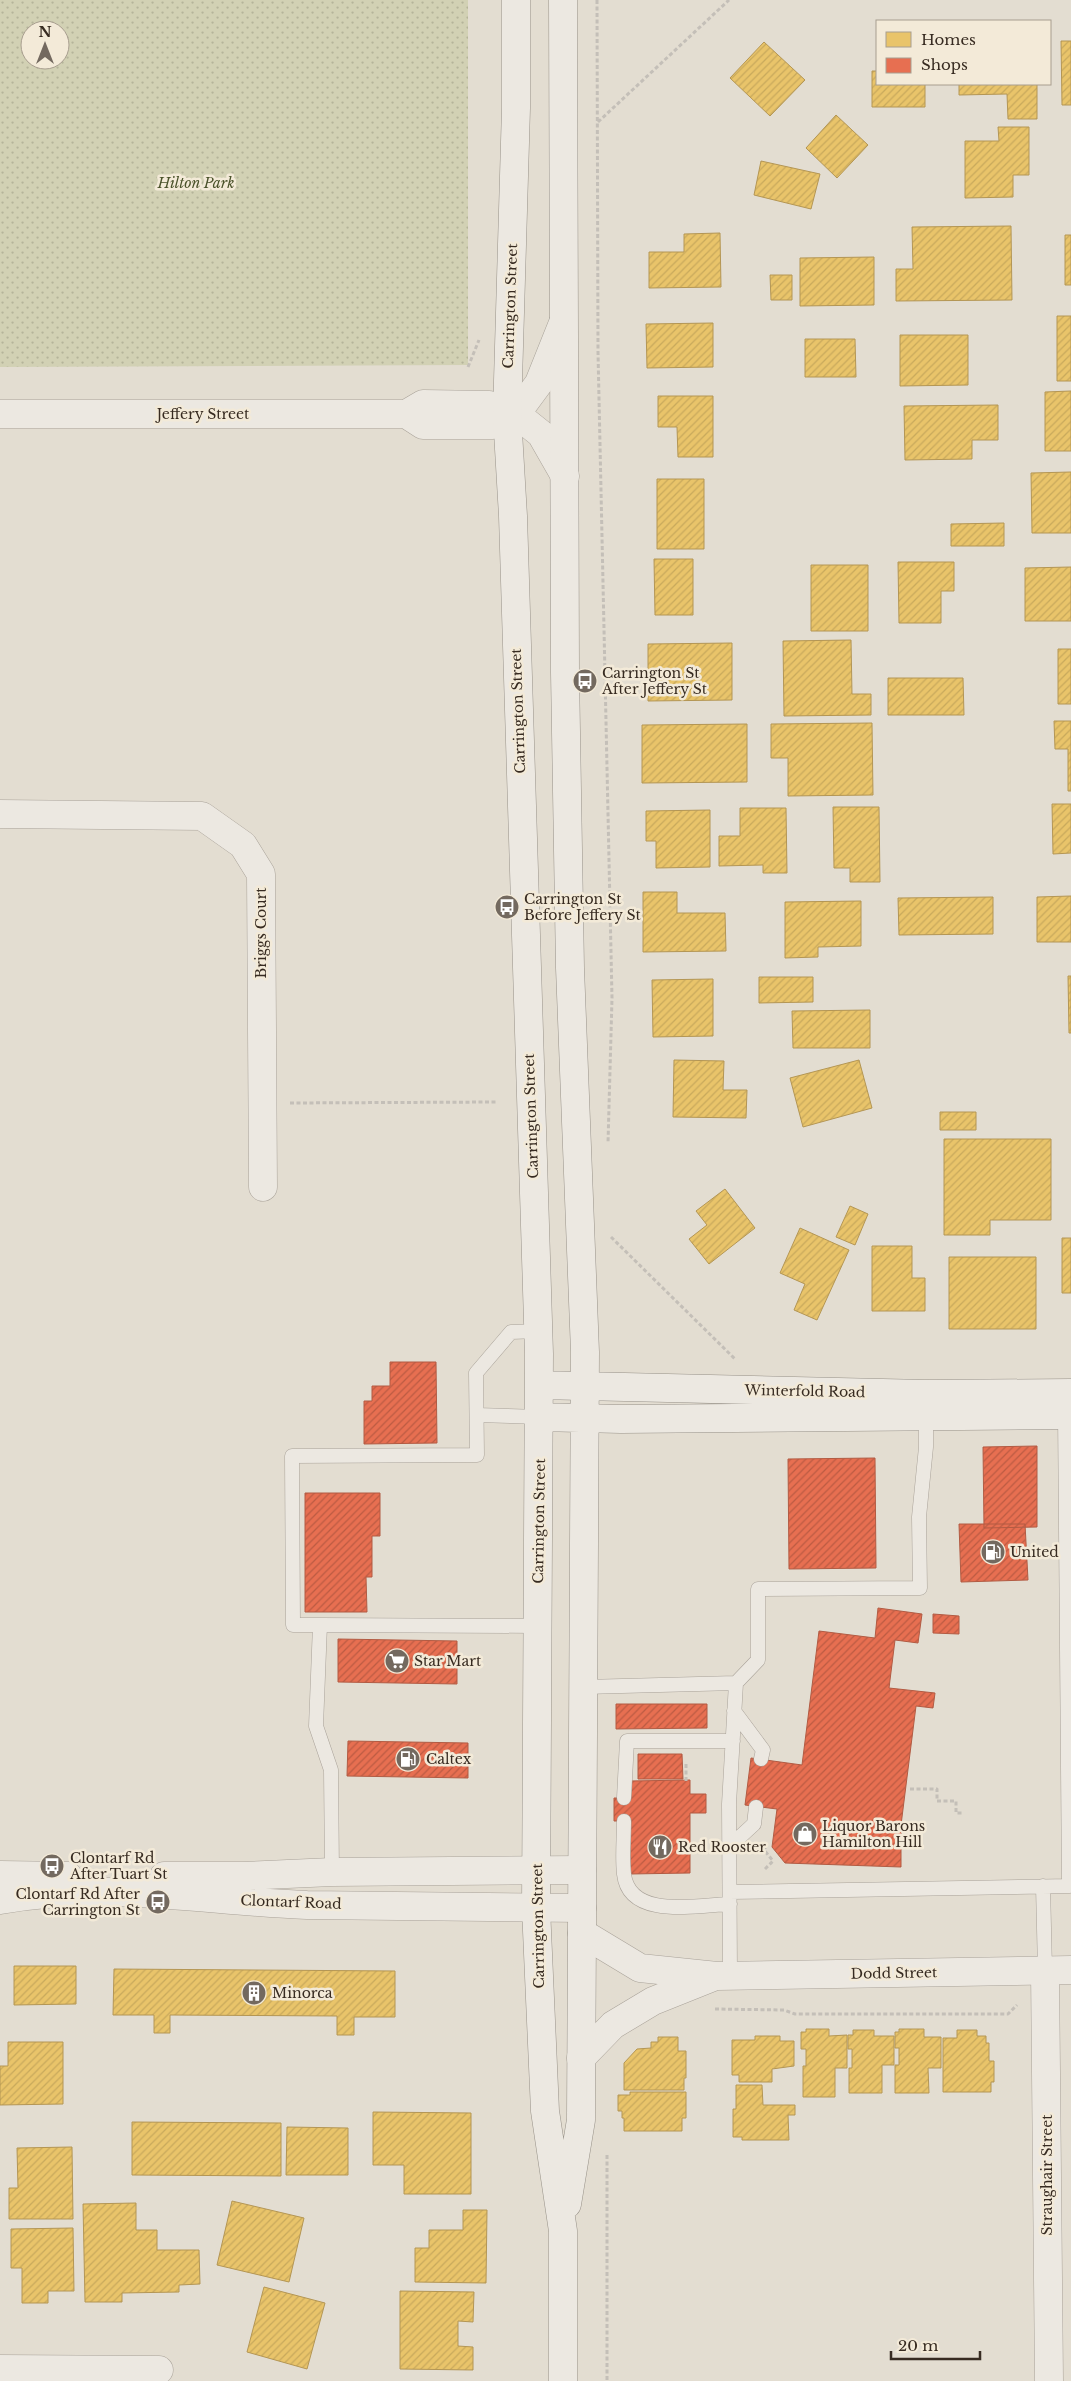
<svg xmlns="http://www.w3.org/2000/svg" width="1071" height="2381" viewBox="0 0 1071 2381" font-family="'Libre Baskerville',serif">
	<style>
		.grass { fill: url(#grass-dots); fill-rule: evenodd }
		.homes { fill: url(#homes-hatch); stroke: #b49654 }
		.shops { fill: url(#shops-hatch); stroke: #b25b43 }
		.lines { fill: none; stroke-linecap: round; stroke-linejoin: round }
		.service-casing { stroke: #a9a299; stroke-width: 15 }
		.minor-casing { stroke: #a9a299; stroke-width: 29 }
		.tertiary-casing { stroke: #a9a299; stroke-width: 29 }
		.secondary-casing { stroke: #989289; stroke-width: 29 }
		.path { stroke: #c4bfb8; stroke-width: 3; stroke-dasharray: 4 2.5; stroke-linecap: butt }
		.service { stroke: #ece8e1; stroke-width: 14 }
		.minor { stroke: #ece8e1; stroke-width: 28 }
		.tertiary { stroke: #ece8e1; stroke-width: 28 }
		.secondary { stroke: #ece8e1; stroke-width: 28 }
		.labels { text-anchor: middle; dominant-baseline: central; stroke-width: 5; stroke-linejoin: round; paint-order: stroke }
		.park-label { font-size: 14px; font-style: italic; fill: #4a522a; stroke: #f3ead8 }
		.street-label { font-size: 14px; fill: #372b21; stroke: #f3ead8 }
		.poi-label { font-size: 14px; fill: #372b21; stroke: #f3ead8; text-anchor: start }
	</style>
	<defs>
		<pattern id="grass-dots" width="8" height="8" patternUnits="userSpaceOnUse" patternTransform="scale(1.25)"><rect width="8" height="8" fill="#d2d1b4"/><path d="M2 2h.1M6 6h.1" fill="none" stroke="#b5b49a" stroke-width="1.8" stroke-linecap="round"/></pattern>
		<pattern id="homes-hatch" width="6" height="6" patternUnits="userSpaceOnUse" patternTransform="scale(1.25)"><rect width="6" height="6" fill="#e9c46a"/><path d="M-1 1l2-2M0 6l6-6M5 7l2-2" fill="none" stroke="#c8a95c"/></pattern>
		<pattern id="shops-hatch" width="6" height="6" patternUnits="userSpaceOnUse" patternTransform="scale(1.25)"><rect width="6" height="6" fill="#e76f51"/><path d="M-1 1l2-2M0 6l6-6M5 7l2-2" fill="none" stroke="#bc5b43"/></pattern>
	</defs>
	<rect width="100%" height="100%" fill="#e3ddd1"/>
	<!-- grass -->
	<path class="grass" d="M0,0H468V365L0,367ZM30,30H60V60H30Z"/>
	<!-- homes -->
	<path class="homes" d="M1061,41H1071V105H1062Z
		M764,42L805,80L770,116L730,78Z
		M872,71H877V84H925V107H872Z
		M959,84H1037V119H1008L1007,94L959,95Z
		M836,115L868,145L837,178L806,148Z
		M998,127H1029V175H1013V197L965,198V141H999Z
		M761,161L820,174L811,209L754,195Z
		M1011,226L1012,300L896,301V269H913L912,227Z
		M720,233L721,287L649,288V252H684V234Z
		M1065,235H1071V285H1065Z
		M874,257V305L800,306V258Z
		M770,275H792V300H771Z
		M1057,316H1071V381H1057Z
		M713,323V367L647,368L646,324Z
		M900,335H968V385L900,386Z
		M805,339H855L856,377H805Z
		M1071,391V451H1045V392Z
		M658,396H713V457H678L677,427H658Z
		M998,405V440H972V459L905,460L904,406Z
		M1071,472V533H1032L1031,473Z
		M657,479H704V549H657Z
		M1004,523V546H951V524Z
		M654,559H693V615H655Z
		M898,562H954V591H941V623H899Z
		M811,565H868V631H811Z
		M1071,567V621H1025V568Z
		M851,640L852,694H871V715L784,716L783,641Z
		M732,643V700L648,701V644Z
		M1058,649H1071V704H1058Z
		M888,678H963L964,715H888Z
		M1054,721H1071V791H1068V749H1055Z
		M872,723L873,795L788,796V758H771V724Z
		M747,724V782L642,783V725Z
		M1052,804H1071V853L1053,854Z
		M833,807H879L880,882H850V868H834Z
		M740,808H786L787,873H763V865L719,866V836H740Z
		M710,810V867L656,868V841H646V811Z
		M643,892H677V913H725L726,951L643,952Z
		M1071,896V942H1037V897Z
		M993,897V934L899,935L898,898Z
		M861,901V946L818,947V957L785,958V902Z
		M1068,976H1071V1033H1069Z
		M759,977H813V1002L759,1003Z
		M713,979V1036L653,1037L652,980Z
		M870,1010V1048H793L792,1011Z
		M674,1060L724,1061L723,1090H747L746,1118L673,1117Z
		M859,1060L872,1108L803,1127L790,1078Z
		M940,1112H976V1130H940Z
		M944,1139H1051V1220H990V1235H944Z
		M725,1189L755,1228L709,1264L689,1239L707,1225L696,1211Z
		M850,1206L868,1214L855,1245L836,1237Z
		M800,1228L849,1250L817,1320L794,1310L805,1284L780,1273Z
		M1062,1238H1071V1293H1062Z
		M872,1246H912V1278H925V1311H872Z
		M949,1257H1036V1329H949Z
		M14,1966H76V2004L14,2005Z
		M114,1969L395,1971V2017H354V2035H337V2016L170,2015V2033H154V2015H113Z
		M806,2029H829V2036L847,2035V2068H835V2097H803V2066H806V2049H801V2032H806Z
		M899,2029H924V2037H941V2068H928L929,2093H895V2065H899V2048H895V2032H899Z
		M853,2030H874V2036H894V2065H882V2093H849V2068H852V2049H848V2035H853Z
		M957,2030H977V2036H986V2043H989V2061H994V2082H991V2092H943V2038H957Z
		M755,2036H780V2041H794V2066L772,2069V2082H739V2075H732V2040H755Z
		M658,2037H678V2051H686V2078H684V2090H624V2063L637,2049L651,2048V2042H658Z
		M8,2042H63V2104L0,2105V2066H8Z
		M736,2085H762L763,2105H795V2115H788L789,2140H742V2137H733V2109H736Z
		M630,2092H686V2118H682V2131H624V2118H622V2111H618V2095H630Z
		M373,2112L471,2113V2194H404V2165H373Z
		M132,2122L281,2123V2176L132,2175Z
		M287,2127L348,2128V2175H286Z
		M72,2147L73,2219H9V2188H18L17,2148Z
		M232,2201L304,2218L289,2282L217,2265Z
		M136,2203V2230H157V2250H199L200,2284L179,2285V2292L122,2293V2302H85L83,2204Z
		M463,2210H487L486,2283L415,2282V2248H429V2230H463Z
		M73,2228L74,2291H48V2303H22V2268H11V2229Z
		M264,2287L325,2303L307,2369L247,2352Z
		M400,2291L474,2292L473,2322L458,2321V2346L473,2347V2370L400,2369Z"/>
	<!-- shops -->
	<path class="shops" d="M390,1362H436L437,1443L364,1444V1401H372V1386H390Z
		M1037,1446V1527L984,1528L983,1447Z
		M875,1458L876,1568L789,1569L788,1459Z
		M305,1493H380V1536H372V1577H366L367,1612H305Z
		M959,1524H1025L1028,1580L961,1582Z
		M878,1608L922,1614L918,1643L895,1640L889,1688L935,1693L933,1708L916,1706L901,1825V1867L785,1863L772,1847L777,1809L745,1805L751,1758L802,1765L819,1631L875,1638Z
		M933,1614L959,1616V1634L933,1633Z
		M338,1639L457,1641V1684L338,1682Z
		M616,1704H707V1728L616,1729Z
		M348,1741L468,1743V1778L347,1776Z
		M638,1754H682L683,1779H638Z
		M690,1780V1794H706V1813H690V1873L630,1874V1821H614V1798H629V1781Z"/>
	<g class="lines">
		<defs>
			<path id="service" d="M477,1415L539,1417
				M320,1625H293L292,1456L477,1455L476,1373L511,1332L538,1331
				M736,1683L758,1660V1589L920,1588L919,1517L926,1447V1413
				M584,1687L736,1683L729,1804L730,1975
				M734,1711L763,1750L761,1759
				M624,1798L627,1741H733
				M624,1821C624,1838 622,1857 624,1874C629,1920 698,1905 730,1904
				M729,1847L754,1824L756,1807
				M332,1872L331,1770L316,1726L320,1625L536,1626
				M1043,1886L1045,1970
				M730,1892L1069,1886L1065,1411"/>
			<path id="minor" d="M0,414H406L423,404L489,405L526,422L541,434L565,476
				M406,414L423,425H493L525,402L539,383L563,323
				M0,814L202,816L243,845L261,874L263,1187
				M582,1933L640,1968L717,1976L1071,1970
				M1045,1970L1049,2381
				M581,2058L613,2025L653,2001L713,1977
				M0,2369L159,2370"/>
			<path id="tertiary" d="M0,1875L68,1876
				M164,1876H244L332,1872L582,1870
				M0,1900C102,1881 205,1901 307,1905L582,1908"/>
			<path id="secondary" d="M516,0V108L507,415L513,516L539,1354L536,1908L545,2111L563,2231V2381
				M563,0L565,673L570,968L585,1352L581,2120L567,2204
				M539,1385L926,1394L1071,1393
				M539,1417L621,1419L1071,1415"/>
		</defs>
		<!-- service casing -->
		<use href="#service" class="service-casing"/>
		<!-- minor casing -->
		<use href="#minor" class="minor-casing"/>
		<!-- tertiary casing -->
		<use href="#tertiary" class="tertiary-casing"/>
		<!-- secondary casing -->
		<use href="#secondary" class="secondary-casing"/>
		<!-- path -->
		<path class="path" d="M597,0L598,352L612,998L608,1143
			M598,122L729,0
			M468,367L479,340
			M290,1103L496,1102
			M611,1237L735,1359
			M686,1764V1781
			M910,1789H937V1801H956V1813H963
			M765,1869L773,1861L765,1851V1844
			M715,2009L784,2010L795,2014H1008L1017,2005
			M607,2155V2381"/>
		<!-- service -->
		<use href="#service" class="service"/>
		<!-- minor -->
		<use href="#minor" class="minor"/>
		<!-- tertiary -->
		<use href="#tertiary" class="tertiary"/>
		<!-- secondary -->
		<use href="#secondary" class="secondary"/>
	</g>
	<!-- icons -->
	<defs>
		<symbol id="bus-disc" viewBox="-11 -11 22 22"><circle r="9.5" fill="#73695f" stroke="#f3ead8"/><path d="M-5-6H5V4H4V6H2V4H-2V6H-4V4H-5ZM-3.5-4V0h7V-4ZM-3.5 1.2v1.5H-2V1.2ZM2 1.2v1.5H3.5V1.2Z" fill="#fff"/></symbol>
		<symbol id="fuel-disc" viewBox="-11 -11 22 22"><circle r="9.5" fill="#73695f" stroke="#f3ead8"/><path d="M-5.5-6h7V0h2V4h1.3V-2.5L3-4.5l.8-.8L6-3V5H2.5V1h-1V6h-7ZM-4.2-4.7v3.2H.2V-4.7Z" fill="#fff"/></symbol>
		<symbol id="supermarket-disc" viewBox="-11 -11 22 22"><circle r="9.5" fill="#73695f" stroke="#f3ead8"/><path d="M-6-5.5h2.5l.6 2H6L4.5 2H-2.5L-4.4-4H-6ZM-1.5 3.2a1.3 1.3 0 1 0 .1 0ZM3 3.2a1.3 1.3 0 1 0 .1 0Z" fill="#fff"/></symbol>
		<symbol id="shop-disc" viewBox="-11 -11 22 22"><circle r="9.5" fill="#73695f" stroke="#f3ead8"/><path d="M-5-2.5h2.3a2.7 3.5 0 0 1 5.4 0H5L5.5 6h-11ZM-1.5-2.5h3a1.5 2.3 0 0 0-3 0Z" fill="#fff"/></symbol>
		<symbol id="restaurant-disc" viewBox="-11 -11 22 22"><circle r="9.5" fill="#73695f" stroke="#f3ead8"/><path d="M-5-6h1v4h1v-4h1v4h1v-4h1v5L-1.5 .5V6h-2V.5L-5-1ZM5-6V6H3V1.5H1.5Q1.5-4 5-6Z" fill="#fff"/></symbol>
		<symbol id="building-disc" viewBox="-11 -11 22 22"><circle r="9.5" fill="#73695f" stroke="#f3ead8"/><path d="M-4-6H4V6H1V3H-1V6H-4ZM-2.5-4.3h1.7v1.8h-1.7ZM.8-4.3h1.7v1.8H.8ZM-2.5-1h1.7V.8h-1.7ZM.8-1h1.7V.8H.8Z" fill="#fff"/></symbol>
	</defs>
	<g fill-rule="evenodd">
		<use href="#bus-disc" x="571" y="667" width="28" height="28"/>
		<use href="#bus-disc" x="493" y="893" width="28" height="28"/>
		<use href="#fuel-disc" x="979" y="1538" width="28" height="28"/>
		<use href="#supermarket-disc" x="383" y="1647" width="28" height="28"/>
		<use href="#fuel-disc" x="394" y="1745" width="28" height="28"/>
		<use href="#shop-disc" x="791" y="1820" width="28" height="28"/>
		<use href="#restaurant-disc" x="646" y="1833" width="28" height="28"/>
		<use href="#bus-disc" x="38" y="1852" width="28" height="28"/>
		<use href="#bus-disc" x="144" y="1888" width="28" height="28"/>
		<use href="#building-disc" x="240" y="1979" width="28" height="28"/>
	</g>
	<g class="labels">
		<!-- park labels -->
		<g class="park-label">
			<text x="196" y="183">Hilton Park</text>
		</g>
		<!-- street labels -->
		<g class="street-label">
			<text transform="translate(510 306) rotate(-88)">Carrington Street</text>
			<text x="203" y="414">Jeffery Street</text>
			<text transform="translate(518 711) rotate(-92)">Carrington Street</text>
			<text transform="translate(261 933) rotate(-90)">Briggs Court</text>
			<text transform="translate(531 1116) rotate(-92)">Carrington Street</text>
			<text transform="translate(805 1391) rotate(1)">Winterfold Road</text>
			<text transform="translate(539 1521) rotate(-89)">Carrington Street</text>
			<text transform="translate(291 1902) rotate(2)">Clontarf Road</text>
			<text transform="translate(538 1926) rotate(-91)">Carrington Street</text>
			<text transform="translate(894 1973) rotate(-1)">Dodd Street</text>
			<text transform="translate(1047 2175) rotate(-90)">Straughair Street</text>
		</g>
		<!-- poi labels -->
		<g class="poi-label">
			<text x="602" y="673">Carrington St<tspan x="602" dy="16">After Jeffery St</tspan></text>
			<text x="524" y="899">Carrington St<tspan x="524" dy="16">Before Jeffery St</tspan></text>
			<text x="1010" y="1552">United</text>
			<text x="414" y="1661">Star Mart</text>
			<text x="426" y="1759">Caltex</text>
			<text x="822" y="1826">Liquor Barons<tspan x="822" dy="16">Hamilton Hill</tspan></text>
			<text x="678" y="1847">Red Rooster</text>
			<text x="70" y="1858">Clontarf Rd<tspan x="70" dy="16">After Tuart St</tspan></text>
			<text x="140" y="1894" text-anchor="end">Clontarf Rd After<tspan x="140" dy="16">Carrington St</tspan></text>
			<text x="272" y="1993">Minorca</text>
		</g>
	</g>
	<!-- legend -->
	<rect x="876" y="20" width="175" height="65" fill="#f3ead8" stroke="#a89e8f"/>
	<rect x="886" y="32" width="25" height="15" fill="#e9c46a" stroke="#a89e8f"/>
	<text x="921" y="45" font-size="15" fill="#372b21">Homes</text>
	<rect x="886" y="58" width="25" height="15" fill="#e76f51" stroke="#a89e8f"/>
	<text x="921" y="70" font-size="15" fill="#372b21">Shops</text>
	<!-- north arrow -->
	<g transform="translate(45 45)"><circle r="24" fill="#f3ead8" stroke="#a89e8f"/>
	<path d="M0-4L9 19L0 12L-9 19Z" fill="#73695f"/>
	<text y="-8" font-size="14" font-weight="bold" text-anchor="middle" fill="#372b21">N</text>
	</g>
	<!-- scale -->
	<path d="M891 2351v8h89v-8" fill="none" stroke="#372b21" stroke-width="2.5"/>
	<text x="898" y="2351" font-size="15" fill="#372b21" stroke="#f3ead8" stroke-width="4" paint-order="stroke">20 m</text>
</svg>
